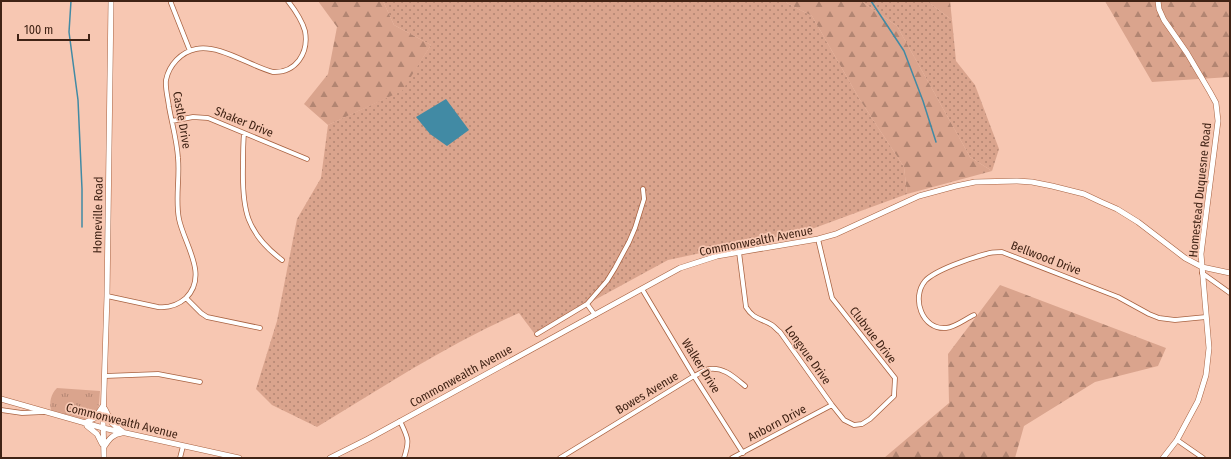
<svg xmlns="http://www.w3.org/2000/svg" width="1231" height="459" viewBox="0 0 1231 459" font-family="'Fira Sans Condensed',sans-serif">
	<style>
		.grass { fill: url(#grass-dots) }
		.forest { fill: url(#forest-firs) }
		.park { fill: url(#park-tufts) }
		.water { fill: #418aa4 }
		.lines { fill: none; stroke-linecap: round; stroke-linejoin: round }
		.stream { stroke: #418aa4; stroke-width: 1.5 }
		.minor-casing { stroke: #a86241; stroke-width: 5.5 }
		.tertiary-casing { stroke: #a86241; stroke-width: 6 }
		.minor { stroke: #fff; stroke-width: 4 }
		.tertiary { stroke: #fff; stroke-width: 5 }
		.labels { text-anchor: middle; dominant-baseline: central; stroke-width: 3.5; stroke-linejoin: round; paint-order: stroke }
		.street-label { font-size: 12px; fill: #402315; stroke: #f7c7b2 }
	</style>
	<defs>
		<pattern id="grass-dots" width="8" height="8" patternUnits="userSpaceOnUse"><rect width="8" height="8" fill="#daa48d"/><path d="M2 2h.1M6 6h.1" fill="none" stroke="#b28572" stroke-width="1.8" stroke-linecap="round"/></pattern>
		<pattern id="forest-firs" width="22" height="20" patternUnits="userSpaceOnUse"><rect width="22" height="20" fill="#daa48d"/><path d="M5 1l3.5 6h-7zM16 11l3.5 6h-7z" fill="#b28572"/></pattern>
		<pattern id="park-tufts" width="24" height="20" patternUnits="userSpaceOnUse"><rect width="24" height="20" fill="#daa48d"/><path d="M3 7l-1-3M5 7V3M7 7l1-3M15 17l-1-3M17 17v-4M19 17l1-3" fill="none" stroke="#b28572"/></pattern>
	</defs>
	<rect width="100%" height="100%" fill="#f7c7b2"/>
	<!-- grass -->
	<path class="grass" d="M383,1H783L812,16L860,100L904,167L907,194L809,230L668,260L534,333L519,313C448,344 383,387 317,427L272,405L256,389L277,321L297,219L321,178L328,125L401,91L431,45L394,25Z
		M861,1H927L952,20L956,61L975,85L999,149L992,171L970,157L897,26Z"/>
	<!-- forest -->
	<path class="forest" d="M318,1H383L394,25L431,45L402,91L328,125L304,104L328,74L337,27Z
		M783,1H861L897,26L970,157L992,171L907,194L904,167L860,100L812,16Z
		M927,1H950L952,20Z
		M1105,1H1230V77L1152,82Z
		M1000,285L1166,348L1158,366L1095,382L1024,426L1015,458H884L949,403L948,354Z"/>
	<!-- park -->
	<path class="park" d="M57,388L100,391C99,401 100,407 94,416L84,419L51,410C49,402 51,394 57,388Z"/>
	<!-- water -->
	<path class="water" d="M446,99L469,130L447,146L430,134L416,117Z"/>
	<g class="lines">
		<!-- stream -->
		<path class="stream" d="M71,1L69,32L78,100L82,189V227
			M871,1L904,51L923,101L936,142"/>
		<defs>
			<path id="minor" d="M171,3L190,51
				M172,121L193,117L208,118L307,159
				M244,133C243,144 243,156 243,167C242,209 246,233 282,260
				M739,252L746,307C754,320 761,318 772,325C775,327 777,330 780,332L832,405L844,420L854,425L862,424L870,419L894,396L895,378L832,298L818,239
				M1202,273L1230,293
				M642,289L694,376L743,453
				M107,296L158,307C168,308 178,305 186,298C209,275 184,244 179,219C175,199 180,178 178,158C177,141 172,124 169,107C168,98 165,89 166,80C169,65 181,52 196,49C219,44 250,66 273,72C296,73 309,53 305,31C302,20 295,10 288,1
				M186,298L201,313L207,317L260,328
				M595,315L587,304L607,281L615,268L629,242L635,228L644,199L643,189
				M974,315C965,319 956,327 946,328C922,330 911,298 925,281C935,270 971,258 986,254C991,252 997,252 1002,252L1118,297L1149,314L1159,318L1175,320L1206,317
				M537,334L587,304
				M105,376L158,374L200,382
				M1,410L22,413L44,412
				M400,421C408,438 410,440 404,458
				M1177,440L1203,458
				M180,458L183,446
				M560,458L694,376C699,374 704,370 709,369C724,367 734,377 745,386
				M732,458L832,405"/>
			<path id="tertiary" d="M1158,1L1159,9L1164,20L1187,53L1210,92L1216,103L1218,121L1201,254L1209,348L1206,375L1198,401L1177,440L1163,458
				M1,399L103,428L239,458
				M105,409L112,423L123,432
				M84,423L95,418L103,406
				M87,426L97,434L102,444
				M104,447C109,439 113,434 122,433
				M104,458L103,421L107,296L111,1
				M330,458L368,439L680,268L717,256L818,239L836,234L919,196L956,186L975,182L1017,181L1032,182L1052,186L1084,194L1101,202L1117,209L1138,222L1185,258L1202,267L1230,273"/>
		</defs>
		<!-- minor casing -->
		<use href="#minor" class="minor-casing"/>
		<!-- tertiary casing -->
		<use href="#tertiary" class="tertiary-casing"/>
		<!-- minor -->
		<use href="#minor" class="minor"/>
		<!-- tertiary -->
		<use href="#tertiary" class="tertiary"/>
	</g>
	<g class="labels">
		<!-- street labels -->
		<g class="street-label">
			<text transform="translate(182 120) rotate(80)">Castle Drive</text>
			<text transform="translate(244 122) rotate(22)">Shaker Drive</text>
			<text transform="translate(1200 190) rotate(-84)">Homestead Duquesne Road</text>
			<text transform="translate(98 215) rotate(-89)">Homeville Road</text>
			<text transform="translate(756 241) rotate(-11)">Commonwealth Avenue</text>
			<text transform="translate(1046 258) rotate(21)">Bellwood Drive</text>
			<text transform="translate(873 335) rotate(52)">Clubvue Drive</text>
			<text transform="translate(808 355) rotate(54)">Longvue Drive</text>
			<text transform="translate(701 366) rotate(58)">Walker Drive</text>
			<text transform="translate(461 376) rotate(-29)">Commonwealth Avenue</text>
			<text transform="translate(647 393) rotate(-31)">Bowes Avenue</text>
			<text transform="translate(122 421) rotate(14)">Commonwealth Avenue</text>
			<text transform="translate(777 423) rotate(-28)">Anborn Drive</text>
		</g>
	</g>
	<!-- border -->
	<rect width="1231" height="459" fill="none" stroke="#402315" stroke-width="4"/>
	<!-- scale -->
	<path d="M18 34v6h71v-6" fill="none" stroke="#402315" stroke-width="2"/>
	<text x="24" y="34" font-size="12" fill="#402315" stroke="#f7c7b2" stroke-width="3" paint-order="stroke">100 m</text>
</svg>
